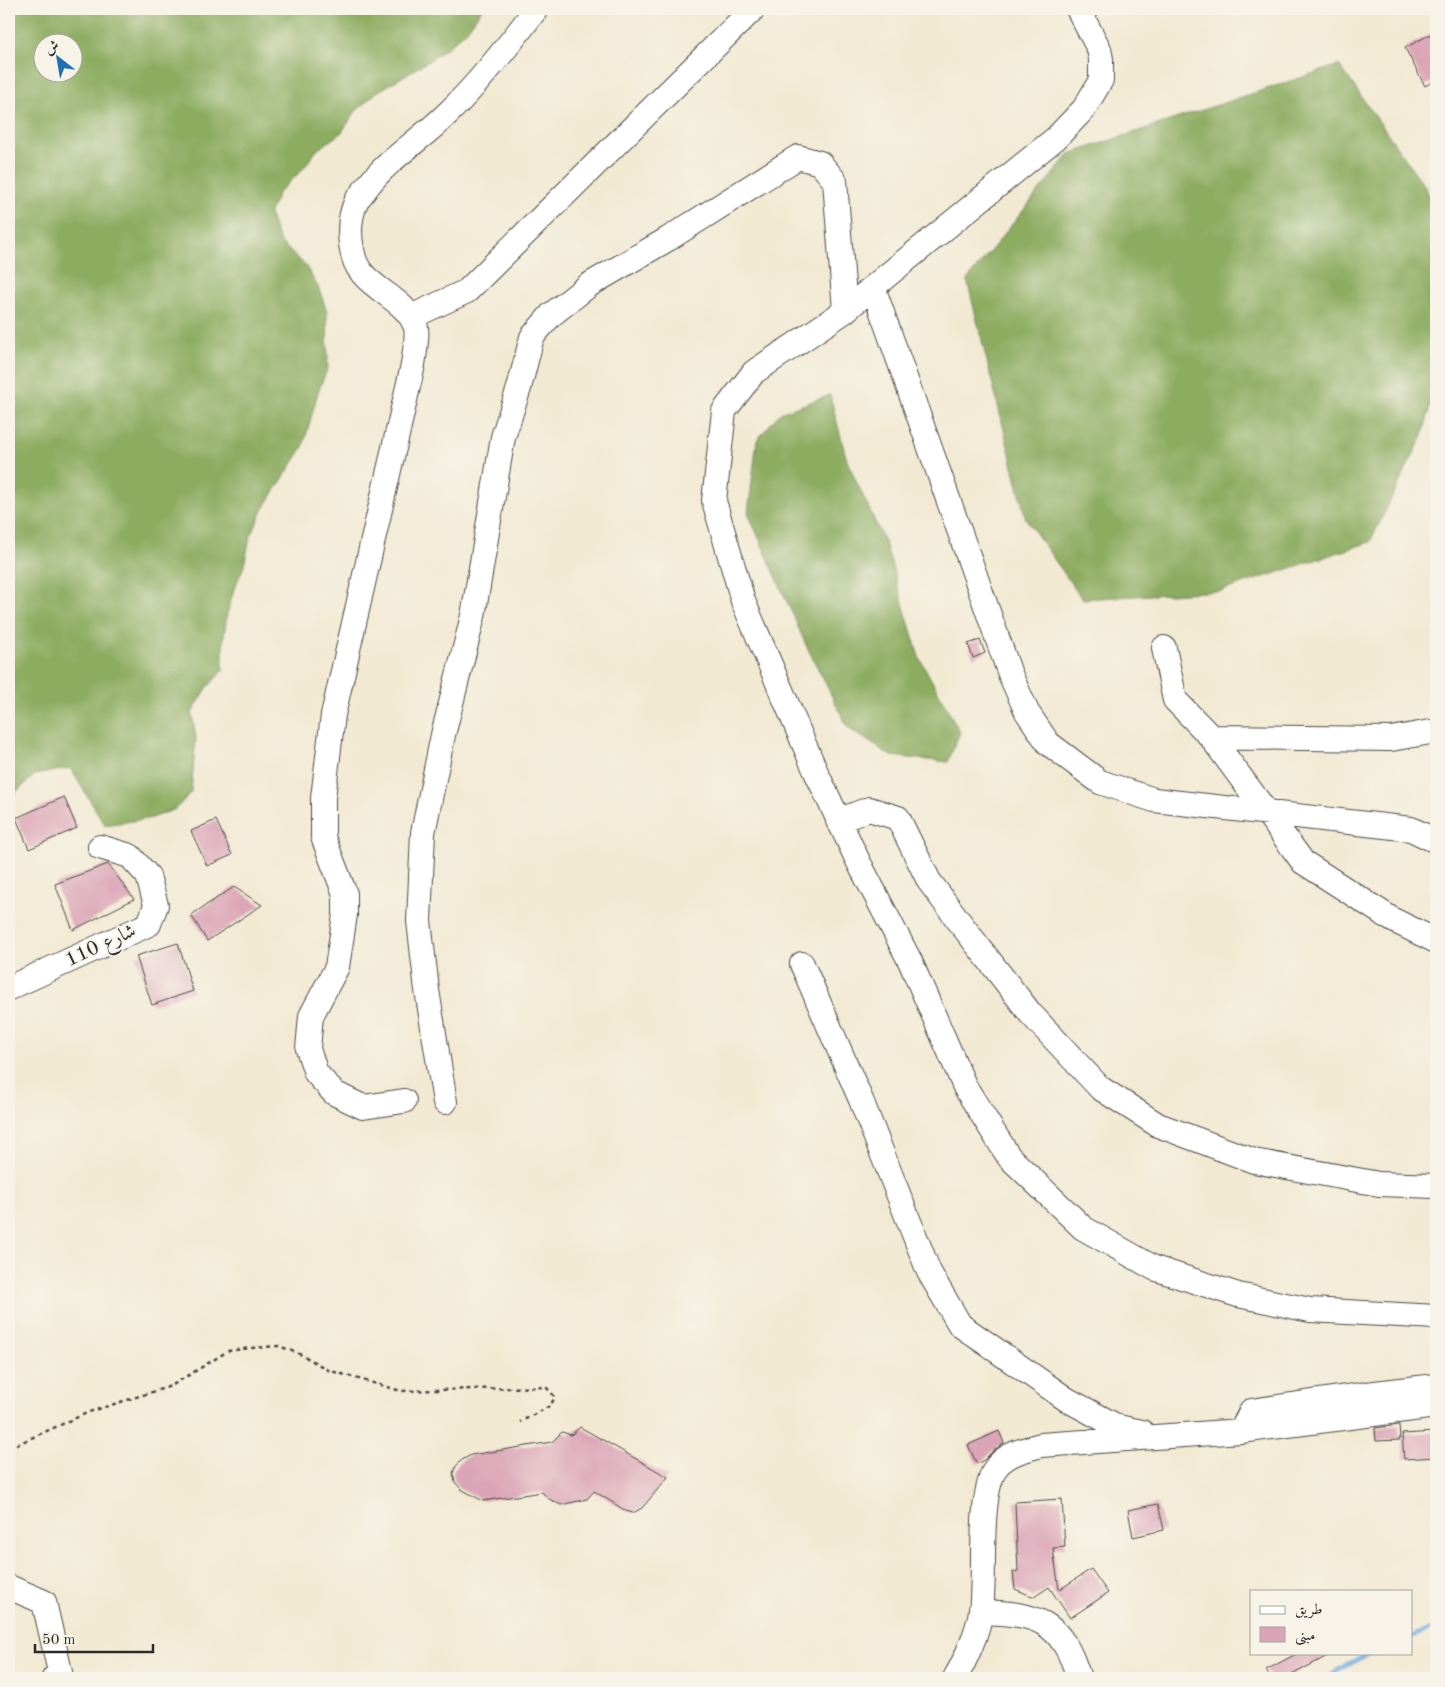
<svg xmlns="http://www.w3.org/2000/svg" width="1445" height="1687" viewBox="0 0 1445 1687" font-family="'Old Standard TT',Amiri,serif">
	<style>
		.forest { fill: #8cac60; stroke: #5c6c46; fill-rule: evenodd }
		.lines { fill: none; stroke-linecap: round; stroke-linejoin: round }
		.stream { stroke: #6da8de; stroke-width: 4.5 }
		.building { fill: #dba5b7 }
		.minor-casing { stroke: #494844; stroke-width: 26 }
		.path { stroke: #494844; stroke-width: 2.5; stroke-dasharray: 4 4; stroke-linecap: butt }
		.minor { stroke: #fff; stroke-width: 24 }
		.labels { text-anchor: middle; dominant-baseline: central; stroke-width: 4; stroke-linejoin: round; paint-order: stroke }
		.street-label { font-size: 20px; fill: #2b2b2b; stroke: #f7f3e8 }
	</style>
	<rect width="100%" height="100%" fill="#f7f3e8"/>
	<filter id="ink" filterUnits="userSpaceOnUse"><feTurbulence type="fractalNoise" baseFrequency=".02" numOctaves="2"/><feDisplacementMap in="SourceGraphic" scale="10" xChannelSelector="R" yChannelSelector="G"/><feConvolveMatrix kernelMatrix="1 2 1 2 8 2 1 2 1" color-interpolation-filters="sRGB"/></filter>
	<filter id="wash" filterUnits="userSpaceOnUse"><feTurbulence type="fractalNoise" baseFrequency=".0096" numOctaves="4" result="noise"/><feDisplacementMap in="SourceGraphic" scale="20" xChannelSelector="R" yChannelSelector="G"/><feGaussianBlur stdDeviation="1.12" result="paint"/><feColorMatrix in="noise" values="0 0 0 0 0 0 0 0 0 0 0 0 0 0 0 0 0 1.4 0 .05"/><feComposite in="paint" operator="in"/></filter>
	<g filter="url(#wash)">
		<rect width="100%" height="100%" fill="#f2e9d2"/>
		<!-- forest -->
		<path class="forest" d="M9,9H482L467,30L448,47L427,62L377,92L356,111L342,132L317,150L302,170L279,192L269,214L280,242L305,265L318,287L327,311L328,367L318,392L303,447L264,508L250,538L244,566L234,589L227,614L223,643V670L207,688L192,713L196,738L191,792L176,809L152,818L105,825L70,768L35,775L15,793L9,788ZM42,42H72V72H42Z
			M1339,65L1426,188L1436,214V382L1423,435L1370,542L1221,591L1082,599L1026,519L967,280L1069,154Z
			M830,395L847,461L885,543L919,657L960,732L948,762L891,756L848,728L806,645L748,513L757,440L780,413Z"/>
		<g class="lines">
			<!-- stream -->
			<path class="stream" d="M1411,1637L1436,1627
				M1328,1678L1338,1670L1371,1653"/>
		</g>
		<g id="blocks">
			<!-- building -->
			<path class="building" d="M1436,31V80L1425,86L1405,48Z
				M980,640L985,653L973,658L968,644Z
				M64,797L77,828L29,849L16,818Z
				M216,820L232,855L207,866L191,831Z
				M108,864L134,899L73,930L55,884Z
				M234,887L262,905L207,941L191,915Z
				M178,943L193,991L152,1005L136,956Z
				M1399,1425L1400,1440L1376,1441L1375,1428Z
				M580,1427L668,1477L642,1508L633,1513L626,1511L594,1491L587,1499L561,1505L549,1499L542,1492L483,1501L461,1489L455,1482L453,1473L456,1466L462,1460L471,1455L552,1442L562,1432L571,1435Z
				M999,1431L1004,1443L993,1451L984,1460L977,1464L968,1445Z
				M1436,1432V1457L1404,1459L1402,1434Z
				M1062,1499L1065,1547L1053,1548L1059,1590L1091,1569L1108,1593L1070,1618L1049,1587L1034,1597L1015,1589L1013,1572L1018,1571L1015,1502Z
				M1158,1504L1164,1530L1133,1537L1128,1510Z
				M1298,1653H1333L1286,1678H1271L1266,1670Z"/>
		</g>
	</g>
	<g filter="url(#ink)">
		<use href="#blocks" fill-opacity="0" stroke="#494844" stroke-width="1"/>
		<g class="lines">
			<defs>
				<path id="minor" d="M1078,9L1099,49L1101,59V80L1084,109L1056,138L873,287L1010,674L1027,712L1048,743L1100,782L1154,800L1411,829L1436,841
					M873,287L845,311L754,372L724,411L714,501L743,601L816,772L858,861L910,961L965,1087L1009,1157L1083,1228L1154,1268L1238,1295L1310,1310L1436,1317
					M411,317L467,291L753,9
					M1164,648L1175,700L1211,737
					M1436,731L1391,739L1211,737L1303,862L1393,920L1436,941
					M838,821L869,809L898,818L929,881L961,924L1030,1013L1100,1088L1158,1125L1254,1161L1379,1184L1436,1186
					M802,964L861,1100L929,1272L960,1325L1066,1399L1118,1427L1142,1432
					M9,988L149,924L156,905L148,876L130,856L100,847
					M404,1101L363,1107L334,1093L316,1073L308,1049L311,1016L337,967L345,915V894L323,837V798L333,715L413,365C414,356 418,336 416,328C407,297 363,289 354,258C349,240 348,220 356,202C358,197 364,192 367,187C389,158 422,139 448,113C480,82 509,45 536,9
					M445,1102L427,990L419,921L423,833L443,735L473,616L503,437L519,388L532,337L551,315L589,285L668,239L798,157L820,163L835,181L845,311
					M1241,1431L1251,1411L1366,1394L1436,1386
					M9,1587L44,1602L60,1672L54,1678
					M981,1612C1038,1614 1061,1620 1079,1678
					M955,1678C965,1661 979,1630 981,1610C986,1574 977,1494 997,1466C1008,1453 1026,1449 1041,1445L1241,1431L1436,1406"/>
			</defs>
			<!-- minor casing -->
			<use href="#minor" class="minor-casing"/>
			<!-- path -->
			<path class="path" d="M9,1448L89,1412L171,1386L228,1351L251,1348L279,1346L302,1355L328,1370L401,1391L546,1387L555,1397L550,1406L520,1422"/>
			<!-- minor -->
			<use href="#minor" class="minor"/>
		</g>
	</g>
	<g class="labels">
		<!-- street labels -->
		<g class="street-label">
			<text transform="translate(101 946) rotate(-25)">شارع 110</text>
		</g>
	</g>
	<!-- margin -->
	<rect width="1445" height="1687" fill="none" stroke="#f7f3e8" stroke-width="30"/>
	<!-- legend -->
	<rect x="1250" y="1590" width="162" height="65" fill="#f7f3e8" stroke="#a5a39c"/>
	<rect x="1260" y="1606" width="25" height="8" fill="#ffffff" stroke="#a5a39c"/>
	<text x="1295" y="1614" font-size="15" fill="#2b2b2b">طريق</text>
	<rect x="1260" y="1627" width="25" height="15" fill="#dba5b7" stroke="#a5a39c"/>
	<text x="1295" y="1640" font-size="15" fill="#2b2b2b">مبنى</text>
	<!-- north arrow -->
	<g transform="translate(58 58) rotate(329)"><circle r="24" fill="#f7f3e8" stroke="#a5a39c"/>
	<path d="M0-4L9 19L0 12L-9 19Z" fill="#1f6fb2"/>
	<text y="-8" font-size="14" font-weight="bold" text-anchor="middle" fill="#2b2b2b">ش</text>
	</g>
	<!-- scale -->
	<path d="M35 1644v8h118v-8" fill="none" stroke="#2b2b2b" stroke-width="2.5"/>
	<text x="42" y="1644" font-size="15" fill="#2b2b2b" stroke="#f7f3e8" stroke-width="4" paint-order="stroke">50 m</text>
</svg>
